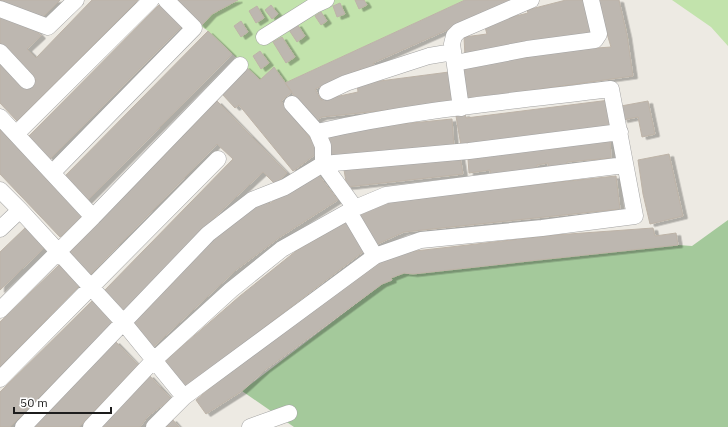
<svg xmlns="http://www.w3.org/2000/svg" width="728" height="427" viewBox="0 0 728 427" font-family="'IBM Plex Sans',sans-serif">
	<style>
		.grass { fill: #c2e3ac }
		.forest { fill: #a4c99b }
		.building { fill: #bdb7b0; stroke: #bdb3a7; filter: url(#shadow) }
		.lines { fill: none; stroke-linecap: round; stroke-linejoin: round }
		.minor-casing { stroke: #a3a3a3; stroke-width: 17 }
		.minor { stroke: #fff; stroke-width: 16 }
	</style>
	<defs>
		<filter id="shadow"><feDropShadow dx="4.5" dy="2.5" stdDeviation="0" flood-color="#0004"/></filter>
	</defs>
	<rect width="100%" height="100%" fill="#edeae3"/>
	<!-- grass -->
	<path class="grass" d="M238,0H313L256,38L261,45L320,5L334,0H465L285,83L260,80L208,31L201,26L212,14Z
		M672,0H728V46L711,27Z"/>
	<!-- forest -->
	<path class="forest" d="M728,220V427H294L242,391L382,284L392,280L391,278L404,273L413,274L529,261L678,245L692,246Z"/>
	<!-- building -->
	<path class="building" d="M0,0H60L42,18L0,3Z
		M92,0H138L17,121L0,103V61L27,89L36,80L0,43V14L13,17L27,29L31,25L41,36L27,49L36,58Z
		M178,0H238L212,14L201,26Z
		M355,0H364L367,5L359,9Z
		M465,0H515L373,63L375,67L363,73L361,69L315,89L321,100L358,92L357,84L449,72L453,103L322,117L313,122L285,83Z
		M566,0H586L593,33L465,57L464,37L487,34L484,24L528,13L527,10Z
		M597,0H619L627,35L633,76L462,100L458,69L527,53L611,47Z
		M161,3L183,25L50,159L28,137Z
		M340,3L345,14L337,17L333,6Z
		M271,5L278,14L272,19L265,10Z
		M257,6L264,18L256,23L249,11Z
		M321,12L327,21L321,25L315,16Z
		M241,21L248,32L241,37L234,26Z
		M297,24L305,36L297,42L289,30Z
		M208,31L232,54L87,201L64,177Z
		M282,37L295,57L286,63L273,42Z
		M260,51L269,63L261,69L253,56Z
		M245,66L260,80L274,67L292,92L281,101L320,151L293,171L239,105L235,108L222,94Z
		M610,100L613,128L461,146L456,116L465,114L466,118Z
		M217,101L287,173L275,184L263,172L224,208L123,312L103,292L233,159L217,144L87,278L66,256Z
		M648,101L655,134L642,137L638,117L623,120L621,106Z
		M452,119L454,147L330,161L327,134L361,128Z
		M0,129L82,216L60,237L0,174Z
		M610,139L611,158L567,162V168L549,169L548,163L537,165L538,174L491,178L490,170L469,173L468,159Z
		M669,154L683,216L650,224L643,194L638,160Z
		M460,156L463,174L347,187L344,170Z
		M316,172L338,200L280,237L236,270L152,348L129,325L225,225L264,198L269,204Z
		M616,176L620,209L404,232L371,247L353,216L380,201Z
		M346,222L364,251L185,388L164,362L240,296L296,251Z
		M26,227L45,247L0,290V252Z
		M653,228L655,236L676,233L678,245L529,261L413,274L404,273L391,278L392,280L382,284L265,370L242,391L206,414L196,400L234,368L383,260L398,253L555,235Z
		M59,265L79,286L0,367V322Z
		M94,299L115,321L10,427H0V392Z
		M115,341L138,365L79,427H26Z
		M149,375L171,399L148,416L140,427H95Z
		M172,419L179,427H163Z"/>
	<g class="lines">
		<defs>
			<path id="minor" d="M0,9L48,27L76,0
				M264,37L315,5L326,0
				M0,52L27,81
				M455,63L527,49L595,40L599,34L591,0
				M327,92L346,83L429,56L453,52
				M292,104L317,132L323,146V164L355,208
				M461,108L452,44L454,36L459,31L531,0
				M0,117L93,217L0,310
				M16,134L151,0
				M52,173L194,28L166,0
				M0,190L20,210L123,322L184,397
				M349,212L375,256
				M93,217L240,65
				M0,229L20,210
				M0,379L218,159
				M23,427L208,234L252,200L285,187L323,164L469,151L620,132
				M91,427L153,361L231,290L282,249L355,208L386,195L625,165
				M154,427L184,397L375,256L421,240L542,228L635,216L611,89C513,101 413,110 317,132
				M250,427L289,413"/>
		</defs>
		<!-- minor casing -->
		<use href="#minor" class="minor-casing"/>
		<!-- minor -->
		<use href="#minor" class="minor"/>
	</g>
	<!-- scale -->
	<path d="M14 407v6h97v-6" fill="none" stroke="#1c1c1c" stroke-width="2"/>
	<text x="20" y="407" font-size="12" fill="#1c1c1c" stroke="#ffffff" stroke-width="3" paint-order="stroke">50 m</text>
</svg>
